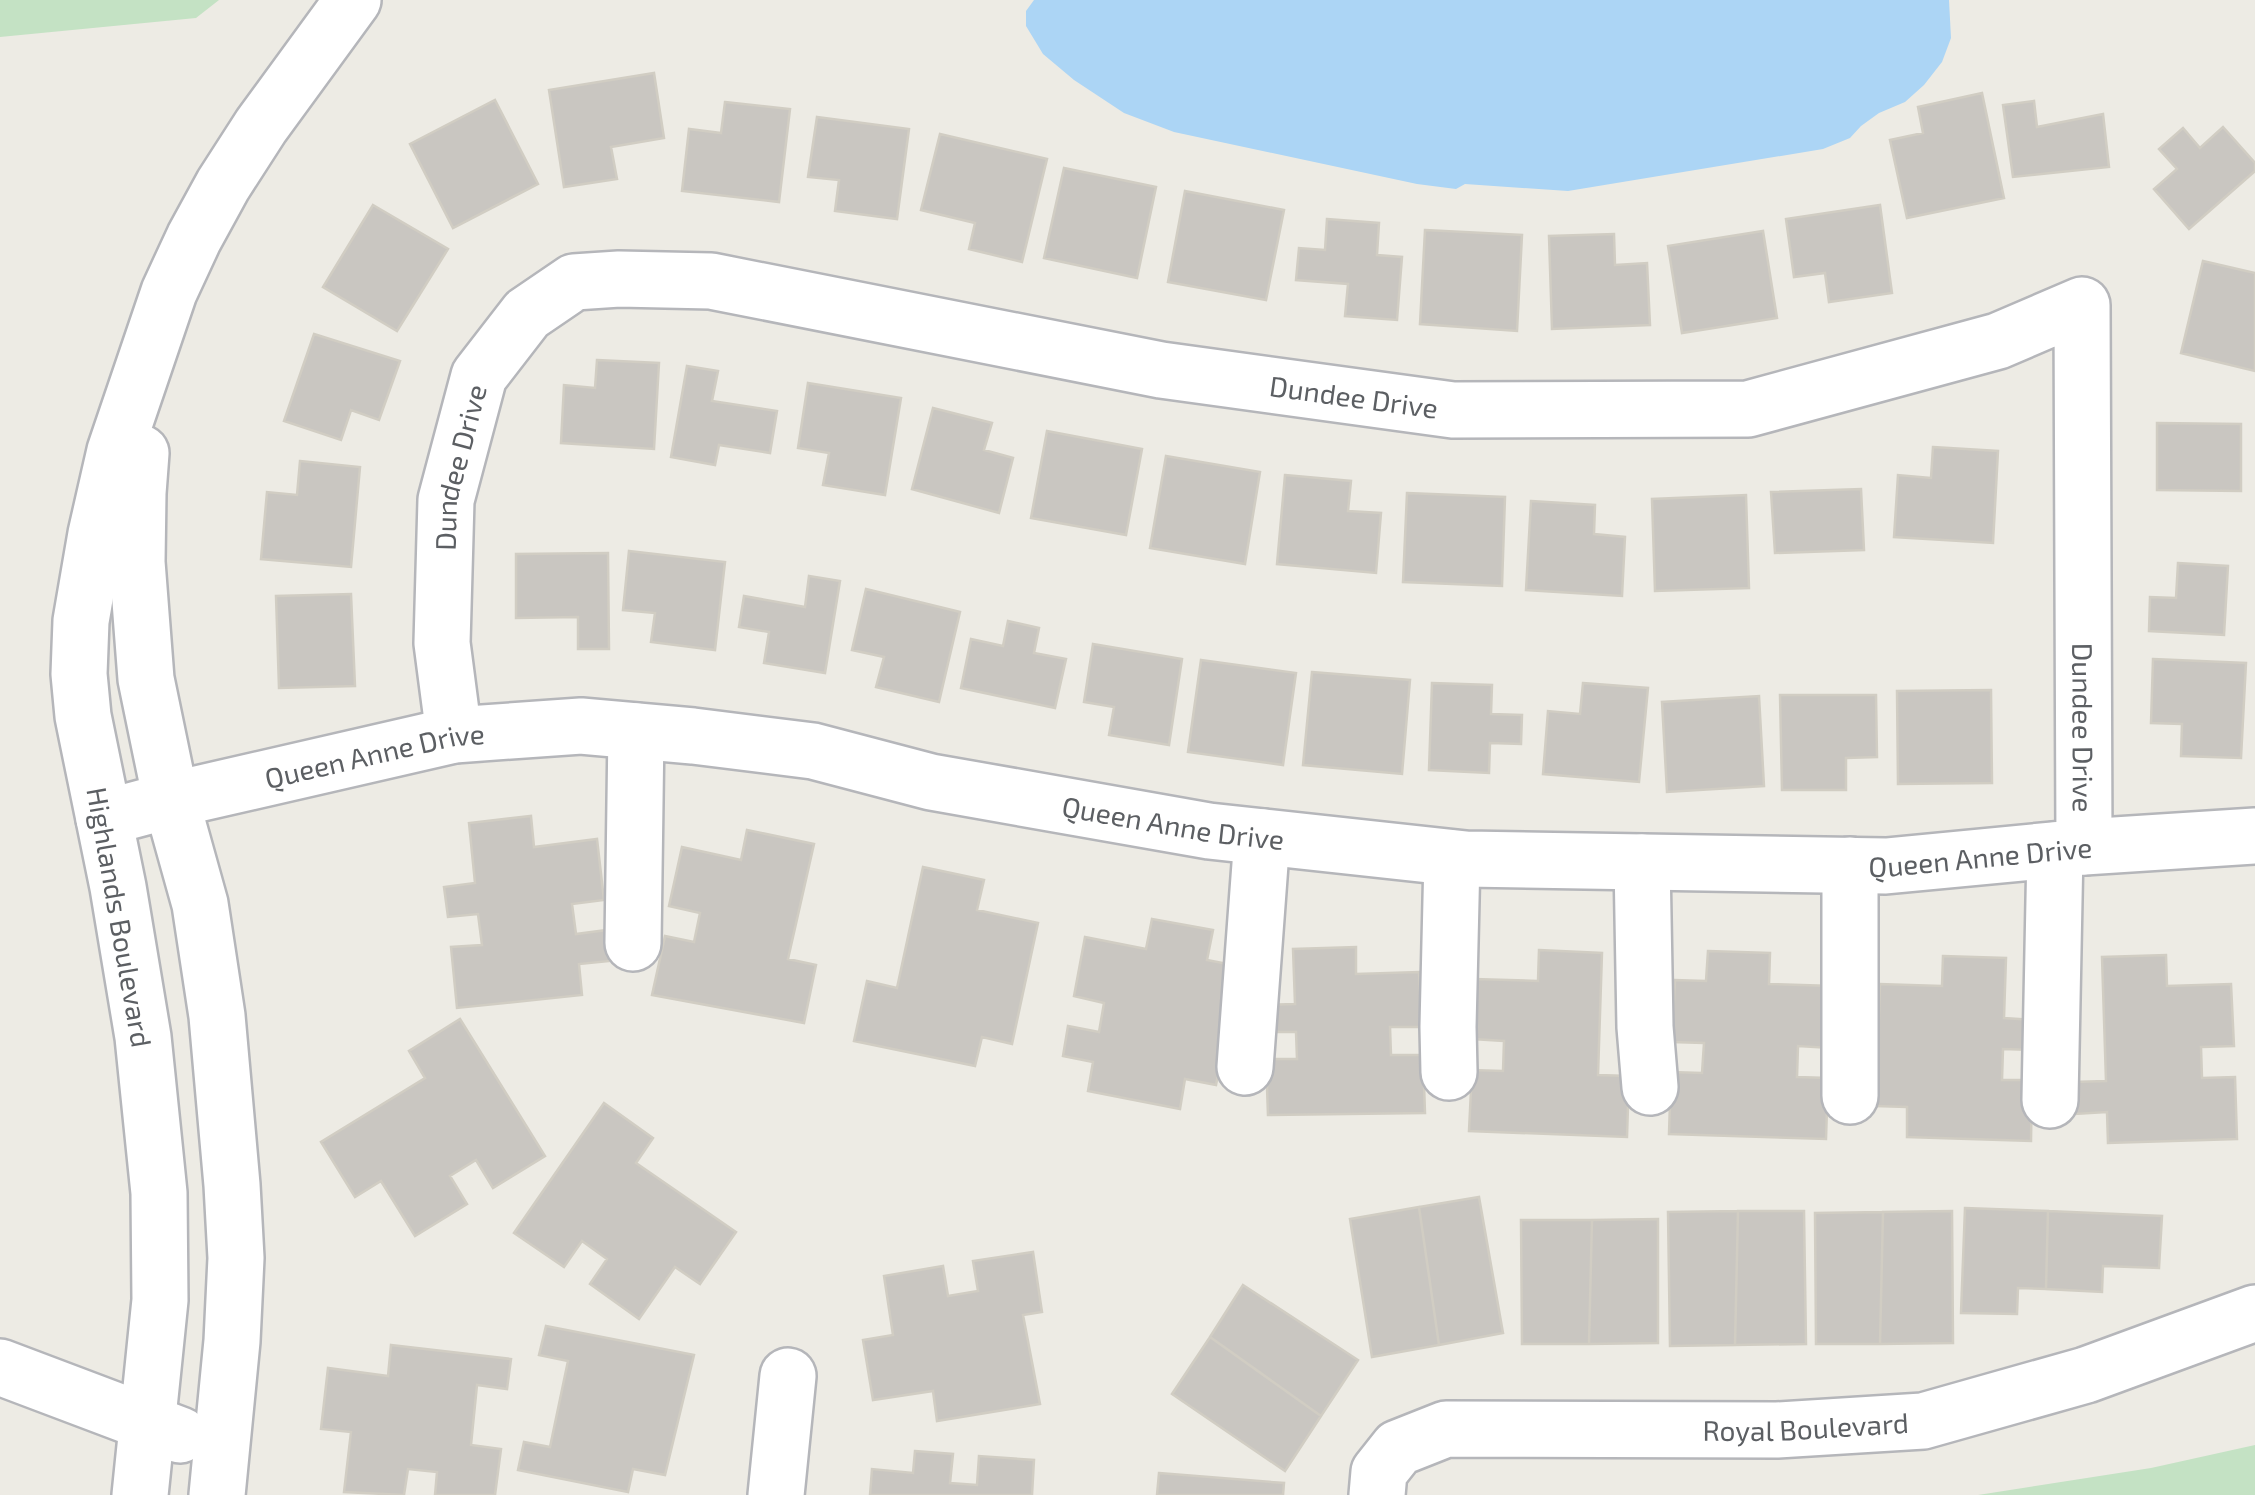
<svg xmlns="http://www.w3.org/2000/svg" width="2255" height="1495" viewBox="0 0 2255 1495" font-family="'Exo 2',sans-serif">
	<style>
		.green { fill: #c4e2c4 }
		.water { fill: #acd5f5 }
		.building { fill: #c9c6c1; stroke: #d1cdc3; stroke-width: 2.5 }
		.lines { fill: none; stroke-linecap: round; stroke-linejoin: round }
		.minor-casing { stroke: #b5b6ba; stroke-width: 60 }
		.minor { stroke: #fff; stroke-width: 55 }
		.labels { text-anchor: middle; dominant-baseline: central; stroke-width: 9; stroke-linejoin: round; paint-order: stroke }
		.street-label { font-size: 28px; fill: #5c5f63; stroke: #fff }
	</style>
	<rect width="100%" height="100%" fill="#edebe4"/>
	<!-- green -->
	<path class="green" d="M0,0H219L196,18L0,37Z
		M2255,1445V1495H1978L2151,1468Z"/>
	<!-- water -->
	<path class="water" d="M1034,0H1949L1951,38L1942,62L1924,85L1905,102L1879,113L1861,126L1850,138L1823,149L1568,191L1465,184L1456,189L1417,184L1174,132L1124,113L1074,80L1043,54L1026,26V11Z"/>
	<!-- building -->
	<path class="building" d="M654,73L664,138L611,147L617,179L564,187L549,90Z
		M1982,93L2004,198L1907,218L1890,140L1923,133L1918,107Z
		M495,100L538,184L453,228L410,144Z
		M2034,101L2037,127L2103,114L2109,167L2013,177L2003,105Z
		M725,102L790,109L779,202L682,191L689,129L721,133Z
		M817,117L909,129L897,219L835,211L839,180L808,177Z
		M2223,127L2255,163V171L2189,229L2154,189L2177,169L2159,149L2183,128L2200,148Z
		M940,134L1047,159L1022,262L969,249L975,223L921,210Z
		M1064,168L1156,187L1137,278L1044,258Z
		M1185,191L1284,210L1266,300L1168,282Z
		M373,205L448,249L397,331L323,287Z
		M1880,205L1892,293L1829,302L1825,273L1794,277L1786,219Z
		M1327,219L1379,223L1377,255L1402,257L1397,320L1345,316L1348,284L1296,280L1299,248L1325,250Z
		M1425,230L1522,235L1517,331L1420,324Z
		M1763,231L1777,318L1682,333L1668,246Z
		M1614,234L1615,265L1647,263L1650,325L1552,329L1549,236Z
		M2203,261L2255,273V371L2181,353Z
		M314,334L400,361L379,420L351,410L341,440L284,421Z
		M597,360L659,363L654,449L561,443L564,385L595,388Z
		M687,366L718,371L712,401L777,411L770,453L719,445L715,465L671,457Z
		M808,383L901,398L885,495L823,485L829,453L798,448Z
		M933,408L992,423L984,450L1013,458L999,513L912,489Z
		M2157,423L2241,424V491L2157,490Z
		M1047,431L1142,449L1126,535L1031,518Z
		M1933,447L1998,451L1993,543L1894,537L1898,475L1931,478Z
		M1166,456L1260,472L1245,564L1150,548Z
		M300,461L360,467L351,567L261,559L267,492L297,495Z
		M1285,475L1351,481L1348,511L1381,513L1376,573L1277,564Z
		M1861,489L1864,550L1775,553L1771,492Z
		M1407,493L1505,497L1502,586L1403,582Z
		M1746,495L1749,588L1655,591L1652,499Z
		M1531,501L1595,505L1594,534L1625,537L1622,596L1526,590Z
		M629,551L725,562L715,650L651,642L655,613L623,610Z
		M608,553L609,649H578V617L516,618V554Z
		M2178,563L2228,566L2224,635L2149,631L2150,597L2176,598Z
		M809,576L840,581L825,673L764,663L769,632L739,627L744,596L805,607Z
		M866,589L960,612L939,702L876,687L884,657L852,650Z
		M351,594L355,686L279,688L276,596Z
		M1008,621L1039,628L1034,653L1066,659L1055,708L961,688L971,639L1003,646Z
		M1093,644L1182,659L1169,745L1109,735L1114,707L1084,702Z
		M2153,659L2246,663L2241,758L2181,756L2182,724L2151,723Z
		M1201,660L1296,673L1283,765L1188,752Z
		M1312,672L1410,680L1402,774L1303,765Z
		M1432,683L1492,685L1491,714L1522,715L1521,744L1490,743L1489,773L1429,770Z
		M1583,683L1648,688L1639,782L1543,774L1548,711L1580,714Z
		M1991,690L1992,783L1898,784L1897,691Z
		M1780,695H1876L1877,757L1846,758V790H1782Z
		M1759,696L1764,786L1667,792L1662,702Z
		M531,816L534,847L597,839L604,900L572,904L576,934L607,930L610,961L579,964L582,995L457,1008L451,947L482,945L478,914L448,917L444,887L475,883L469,823Z
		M747,830L814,844L788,959L816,965L804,1023L652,995L665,936L694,942L700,913L669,906L682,847L741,860Z
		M923,867L984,880L977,910L1038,923L1012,1044L982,1037L975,1066L854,1041L867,981L897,988Z
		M1152,919L1213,930L1207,960L1238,966L1216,1085L1185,1079L1180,1109L1088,1091L1093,1062L1063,1056L1068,1026L1099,1032L1104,1003L1074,996L1085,937L1146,949Z
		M1356,947V974L1419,972L1422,1027H1390L1391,1055H1423L1425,1113L1268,1115L1266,1059H1297L1296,1032H1265L1263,1005L1295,1004L1293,949Z
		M1539,950L1602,953L1598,1075L1629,1076L1627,1137L1469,1131L1472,1070L1503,1071L1504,1041L1473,1039L1475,979L1538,981Z
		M1708,951L1770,953L1769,984L1832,986L1830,1048L1798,1046L1797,1077L1828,1078L1826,1139L1669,1134L1671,1072L1702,1073L1704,1043L1672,1042L1675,980L1706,981Z
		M2166,955L2167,986L2231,984L2234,1046L2201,1047L2202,1078L2235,1077L2237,1139L2108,1143L2107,1112L2075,1114L2074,1082L2106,1081L2102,957Z
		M1943,956L2006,958L2004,1018L2034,1020V1050L2003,1049L2002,1080H2032L2031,1141L1907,1137V1107L1876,1106L1880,984L1942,986Z
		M460,1019L545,1156L493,1188L476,1160L450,1176L467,1204L415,1236L381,1181L355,1197L321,1142L425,1078L409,1051Z
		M604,1103L653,1138L636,1163L736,1232L700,1284L675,1267L639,1319L590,1284L607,1259L582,1241L564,1267L514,1233Z
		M1479,1197L1503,1333L1439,1345L1419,1207Z
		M1419,1207L1439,1345L1372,1357L1350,1219Z
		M1965,1208L2048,1211L2046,1289L2018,1288L2017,1314L1961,1313Z
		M1738,1211L1735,1345L1670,1346L1668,1212Z
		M1738,1211H1804L1806,1344L1735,1345Z
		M1952,1211L1953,1343L1880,1344L1883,1212Z
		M2048,1211L2162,1216L2159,1268L2103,1266L2102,1292L2046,1289Z
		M1883,1212L1880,1344H1816L1815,1213Z
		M1658,1219V1343L1589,1344L1592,1220Z
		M1521,1220H1592L1589,1344H1522Z
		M1033,1252L1042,1312L1023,1315L1040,1404L937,1421L933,1391L873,1400L863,1340L893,1335L884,1276L943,1266L948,1296L978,1291L973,1261Z
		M1243,1285L1358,1360L1321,1416L1210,1337Z
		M546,1326L694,1355L665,1475L633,1469L628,1492L518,1470L524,1442L550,1447L568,1361L539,1355Z
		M1210,1337L1321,1416L1285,1471L1172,1394Z
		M391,1345L511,1359L507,1389L477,1385L471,1445L501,1449L495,1495H435L437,1472L408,1469L404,1495L344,1492L351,1432L321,1429L328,1368L388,1376Z
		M915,1451L953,1454L950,1483L977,1485L979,1456L1034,1460L1032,1495H870L872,1469L913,1473Z
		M1159,1473L1284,1483L1283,1495H1157Z"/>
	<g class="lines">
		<defs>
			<g id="minor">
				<path d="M141,453L138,493L137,562L146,679L171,800L200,904L217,1016L232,1185L236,1258L232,1341L217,1495"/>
				<path id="s1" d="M454,735L442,643L446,500L479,376L527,314L574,282L619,279L711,281L1161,370L1453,410L1748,409L1998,341L2082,305L2084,847"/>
				<path id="s2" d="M104,818L171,800L454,735L581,726L693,736L813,751L931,782L1209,831L1466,859L1886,866L2084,847L2255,836"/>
				<path d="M1642,862L1645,1027L1650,1087"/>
				<path d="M633,943L636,731"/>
				<path d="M1245,1067L1262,837"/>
				<path d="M1449,1072L1448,1027L1452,858"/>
				<path d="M1850,1096V865"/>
				<path d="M2050,1100L2055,850"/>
				<path d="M0,1367L180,1435"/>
				<path d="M140,1495L160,1300L159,1193L143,1037L118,887L83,716L79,674L81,621L96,534L115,451L169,292L194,238L223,185L261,126L353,0"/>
				<path d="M776,1495L788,1376"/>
				<path id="s3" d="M1377,1495L1379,1472L1398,1448L1446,1429L1777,1430L1923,1421L2086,1375L2255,1313"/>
			</g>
		</defs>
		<!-- minor casing -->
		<use href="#minor" class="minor-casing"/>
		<!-- minor -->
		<use href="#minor" class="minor"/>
	</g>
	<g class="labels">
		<!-- street labels -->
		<g class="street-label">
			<text stroke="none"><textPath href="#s1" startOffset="1290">Dundee Drive</textPath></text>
			<text stroke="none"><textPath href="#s1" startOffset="270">Dundee Drive</textPath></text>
			<text stroke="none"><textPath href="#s1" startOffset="2458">Dundee Drive</textPath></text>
			<text stroke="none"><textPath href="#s2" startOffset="278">Queen Anne Drive</textPath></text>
			<text stroke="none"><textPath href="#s2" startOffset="1088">Queen Anne Drive</textPath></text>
			<text stroke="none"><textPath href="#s2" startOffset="1898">Queen Anne Drive</textPath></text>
			<text transform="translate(120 917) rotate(80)">Highlands Boulevard</text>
			<text stroke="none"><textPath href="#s3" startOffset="465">Royal Boulevard</textPath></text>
		</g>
	</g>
</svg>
